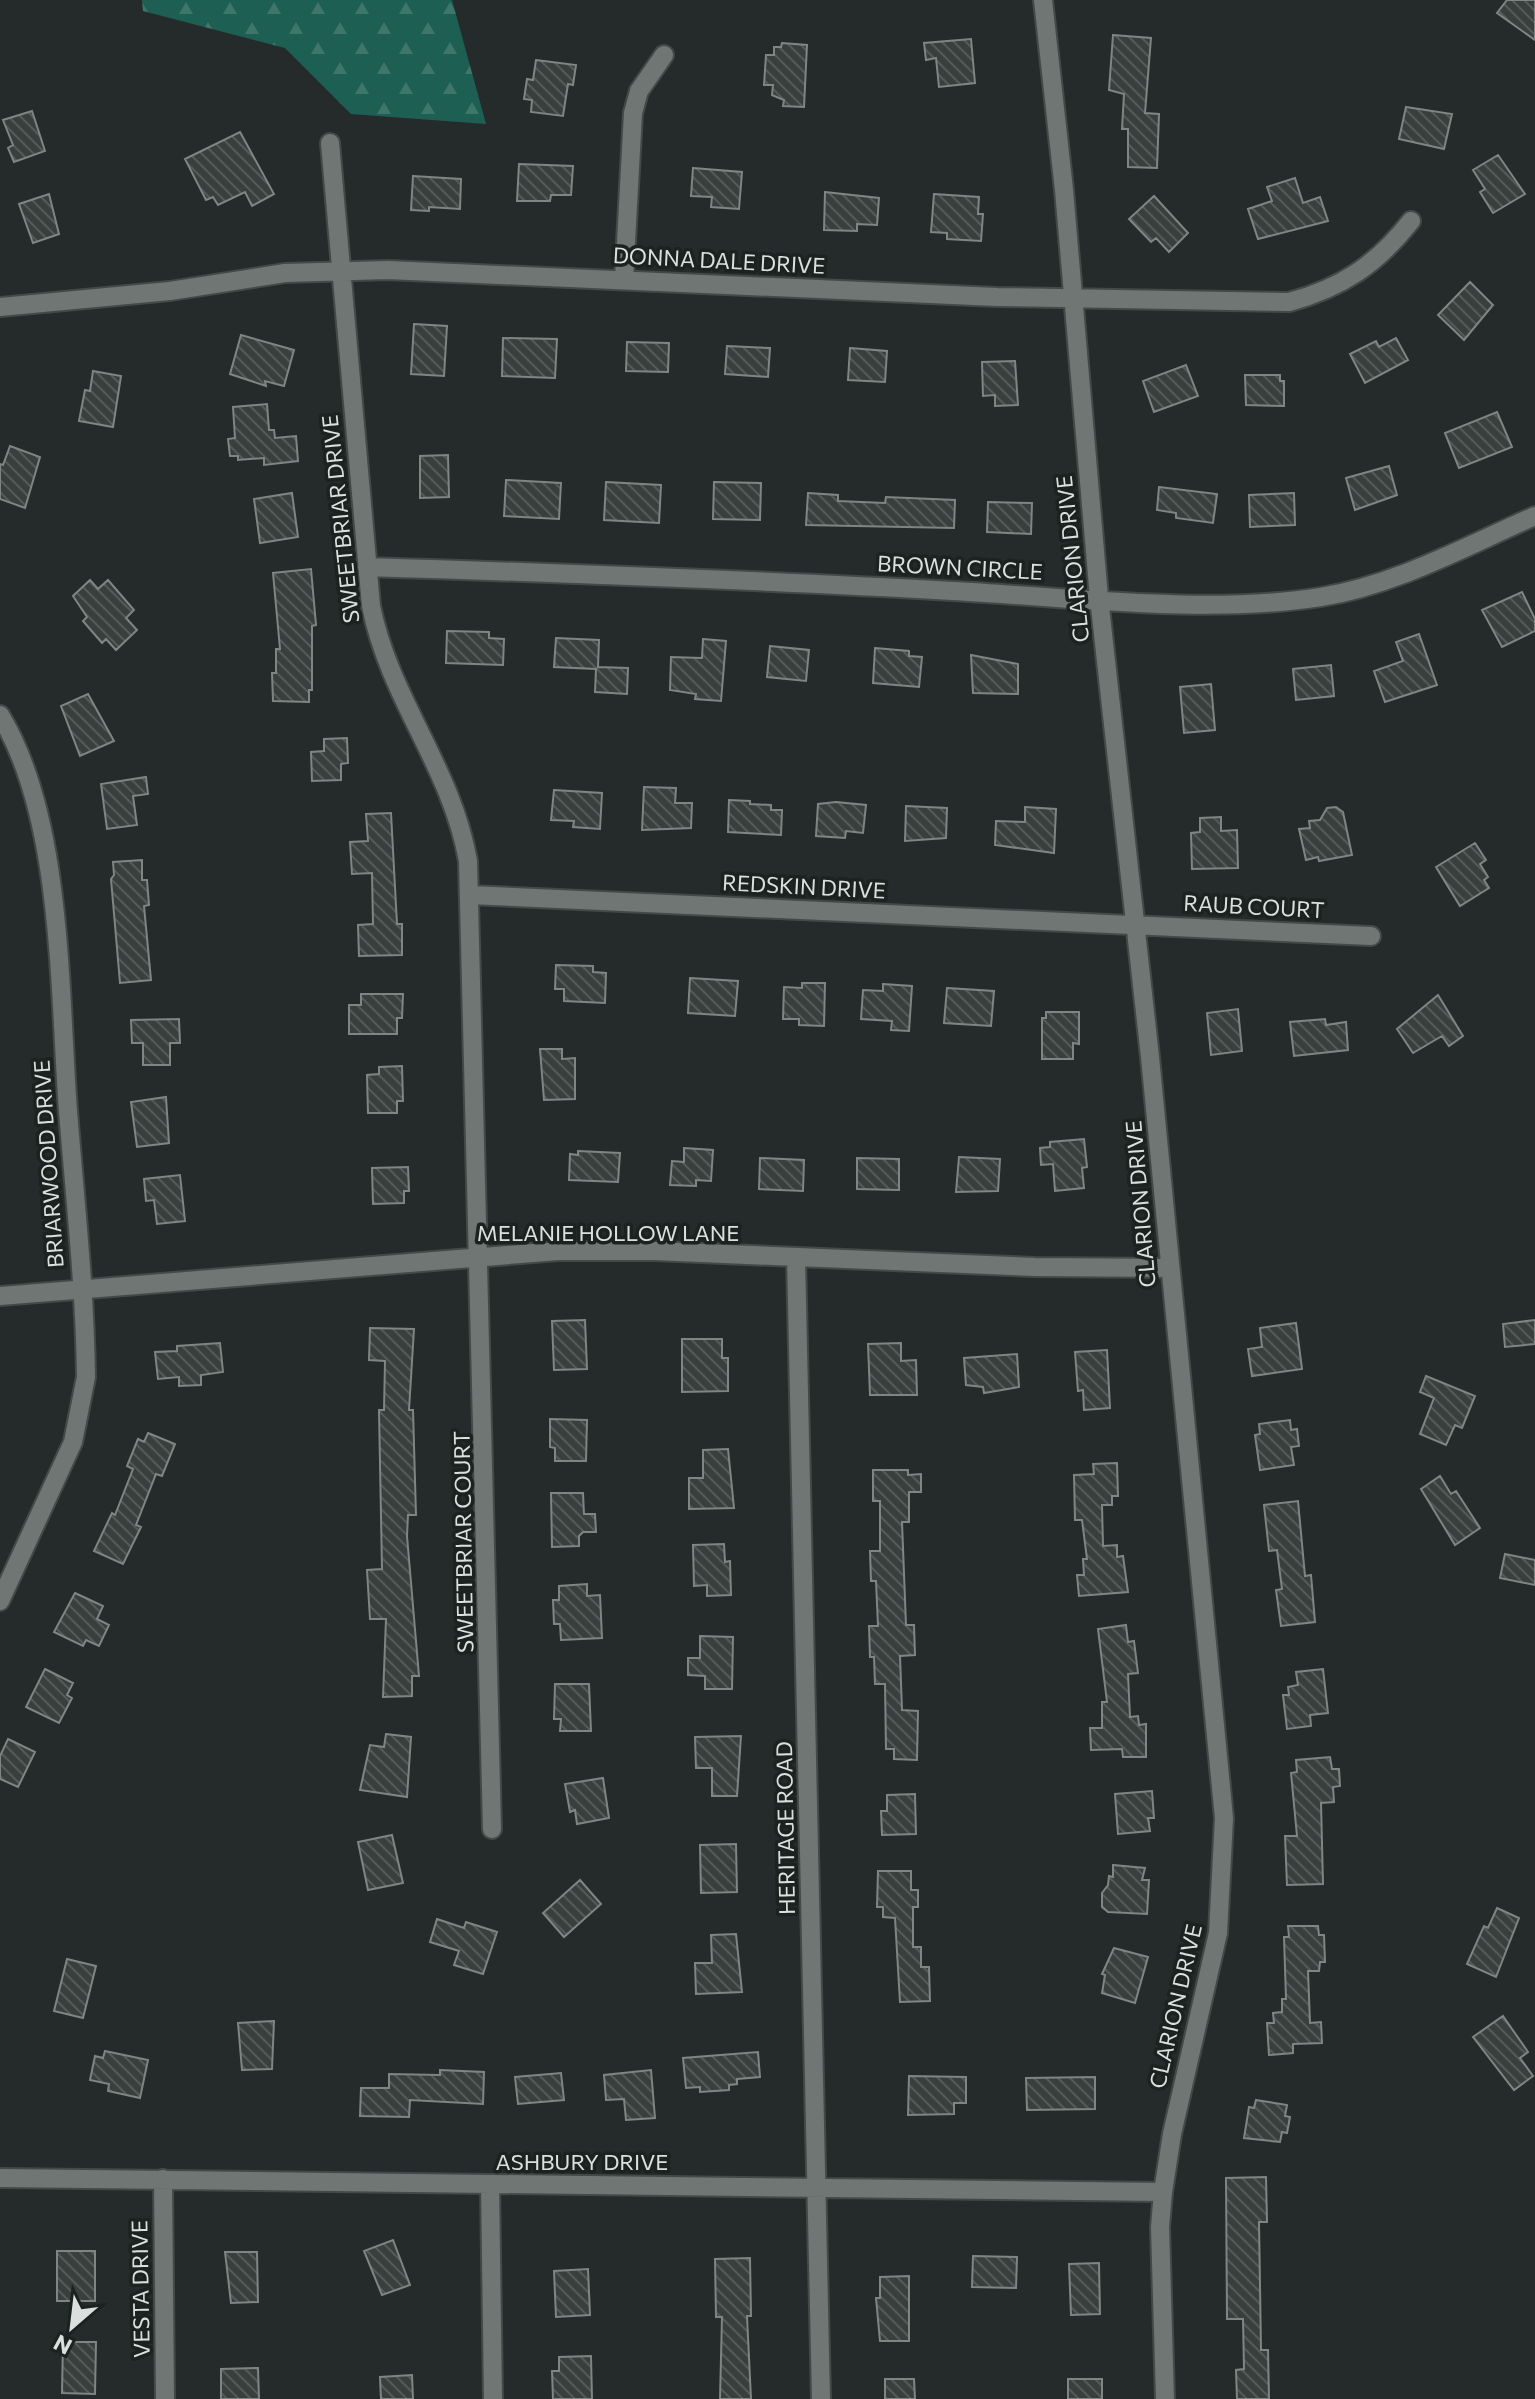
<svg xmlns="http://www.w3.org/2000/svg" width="1535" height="2399" viewBox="0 0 1535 2399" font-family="Commissioner,sans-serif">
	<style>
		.forest { fill: url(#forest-firs) }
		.building { fill: url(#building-back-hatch); stroke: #7e8583; stroke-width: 2 }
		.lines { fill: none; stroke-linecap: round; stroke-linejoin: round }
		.minor-casing { stroke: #434947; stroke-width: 22 }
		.minor { stroke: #6f7674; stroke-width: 18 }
		.labels { text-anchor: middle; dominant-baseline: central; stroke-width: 7; stroke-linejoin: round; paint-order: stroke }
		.street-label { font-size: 22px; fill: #dbdfde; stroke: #1c2220 }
	</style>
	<defs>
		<pattern id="forest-firs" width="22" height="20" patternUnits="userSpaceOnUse" patternTransform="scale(2)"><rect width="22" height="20" fill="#1e5f53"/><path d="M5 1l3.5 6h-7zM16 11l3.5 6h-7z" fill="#3e766b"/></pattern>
		<pattern id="building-back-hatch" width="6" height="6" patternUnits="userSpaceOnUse" patternTransform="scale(2)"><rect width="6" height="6" fill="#383f3d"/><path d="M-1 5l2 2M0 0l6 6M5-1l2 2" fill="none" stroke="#545a59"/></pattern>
	</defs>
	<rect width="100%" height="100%" fill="#252b2a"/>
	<!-- forest -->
	<path class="forest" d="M142,0H452L486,124L351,114L285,48L143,11Z"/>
	<!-- building -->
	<path class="building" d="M1507,0H1535V40L1497,13Z
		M1113,35L1151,38L1145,113L1159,114L1157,168L1128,167V129H1122L1124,94L1109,90Z
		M971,39L975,83L939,87L936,58L926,60L924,43Z
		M782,43L807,45L804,107L783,106L784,100L772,95L773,85H764L766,55H774V47H781Z
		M536,60L576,65L573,85L568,84L563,116L531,112L532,100L524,99L527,79L533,80Z
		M1406,107L1452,114L1444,149L1399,139Z
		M32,111L45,151L14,162L8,148L13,145L3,120Z
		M240,132L274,194L252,206L245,192L218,205L213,197L206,200L185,159Z
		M1498,155L1525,194L1493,213L1480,192L1485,189L1473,170Z
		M519,164L573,166L571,195H551L550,201H517Z
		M693,168L742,172L739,209L711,207L712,197L691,196Z
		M413,176L461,179L460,209L429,207V211L411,210Z
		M1295,178L1303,203L1320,197L1328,221L1258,239L1248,209L1272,201L1267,187Z
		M825,192L879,198L877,225L857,224V231L824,230Z
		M49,194L59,234L33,243L19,204Z
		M934,194L979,197L978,214H983L981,241L947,239V233L931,232Z
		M1154,196L1188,233L1169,252L1156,238L1151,242L1129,219Z
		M1470,282L1493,305L1464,340L1438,315Z
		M414,324L447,326L444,376L411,374Z
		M241,335L294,350L284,386L265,381L266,386L230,374Z
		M503,338L557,339L555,378L502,376Z
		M1396,338L1408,360L1365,383L1350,354L1376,341L1379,347Z
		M627,342L669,343L668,372L626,371Z
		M727,346L770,348L768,377L725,374Z
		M850,348L887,351L885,382L848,380Z
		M1015,361L1018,405L995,406V395L983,396L982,362Z
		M1186,365L1198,396L1154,412L1143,381Z
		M93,371L121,376L113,427L79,421L85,390L90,391Z
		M1245,375H1280V381H1284V406L1246,405Z
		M267,404L269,430H274L275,438L296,436L298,461L264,465V458L238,460V456H230L228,439L235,438L233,407Z
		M1497,412L1512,447L1459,468L1445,433Z
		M10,446L40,457L25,508L0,499V464L3,465Z
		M448,455L449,497L420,498V456Z
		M1389,466L1397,495L1355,510L1346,478Z
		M506,480L561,483L559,519L504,516Z
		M606,482L661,485L659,523L604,520Z
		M714,482L761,483L760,520L713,519Z
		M1159,487L1217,494L1213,523L1176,518V513L1157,510Z
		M292,493L298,537L260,543L254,499Z
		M808,493L838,495V501L885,503L886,497L955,500L954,528L806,525Z
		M1294,493L1295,525L1250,527L1249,495Z
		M988,502L1032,503L1031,534L987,532Z
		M311,569L316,625L312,626V690H309V702L273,701L272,673H276V649H280L273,573Z
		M90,580L98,589L108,580L134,610L126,618L137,630L116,650L106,639L102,643L83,621L87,617L73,596Z
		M1522,592L1535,619V631L1502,647L1482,610Z
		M447,631L489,632V638L504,639L503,665L446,663Z
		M1419,634L1437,685L1385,702L1374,671L1403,661L1396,642Z
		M556,638L599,640L598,667L628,668L627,694L595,692L596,669L554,667Z
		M703,639L726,641L721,701L695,699L696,694L670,690L671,657L702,658Z
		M770,646L809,650L806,681L767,677Z
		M875,648L909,651V656L922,657L919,687L873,683Z
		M971,655L1018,664V694L973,693Z
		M1331,665L1334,696L1296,700L1293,669Z
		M1211,684L1215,730L1184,733L1180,687Z
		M88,694L114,741L80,756L61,706Z
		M347,738L348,763L341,764V780L312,781L311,752L324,751V739Z
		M146,777L148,794L133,796L137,825L107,829L101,784Z
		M644,787L676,788L675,803H692L691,828L642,830Z
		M554,790L602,793L600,829L573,827L574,821L551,820Z
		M729,800L750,801V804L771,805V810H782L781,835L728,832Z
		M836,802L866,805L863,833L846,831L845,838L816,836L818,804Z
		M906,806L947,808L946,838L905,841Z
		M1025,807L1056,809L1054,853L995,845L996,821L1025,822Z
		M1336,807L1343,812L1352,855L1319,861L1318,857L1306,860L1299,829L1310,828L1309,821L1320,820L1327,808Z
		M391,813L397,924H402V955L359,956L358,925L373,924L372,873L352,874L350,842L368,841L366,814Z
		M1221,817V831L1237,830L1238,868L1192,869L1191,833L1200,832V818Z
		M1475,843L1486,860L1480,864L1488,877L1484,880L1489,888L1460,906L1436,867Z
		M142,860V880H147L149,905L144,906L151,980L120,983L111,879L114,875L113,862Z
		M556,965L593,966V972L606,973L605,1003L564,1001V989H555Z
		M690,978L738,981L735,1016L688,1013Z
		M802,983H825L824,1026L799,1025V1019H783L784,987L802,988Z
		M883,984L912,986L909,1031L891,1030L892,1021L861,1019L863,990L883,991Z
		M947,988L994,991L991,1026L944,1023Z
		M361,994H403L402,1018H397V1034H349V1005H361Z
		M1438,995L1463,1036L1449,1046L1442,1036L1413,1053L1397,1029Z
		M1238,1009L1242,1051L1211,1055L1207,1013Z
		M1046,1012H1079V1044L1073,1043V1059H1042V1018H1046Z
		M179,1019L180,1043H170V1065H143V1043H132L131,1020Z
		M1325,1019L1326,1025L1346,1022L1348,1050L1294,1056L1290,1022Z
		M540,1049H562V1059L575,1058V1099L544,1100Z
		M402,1066L403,1101H397V1113H368L367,1075L379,1074V1067Z
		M166,1097L169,1143L137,1147L131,1102Z
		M1084,1139L1087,1167L1082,1168L1084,1188L1055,1191L1053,1164L1041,1165L1040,1148L1050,1147V1142Z
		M684,1148L713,1150L711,1181L696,1180V1186L670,1185L672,1161L684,1162Z
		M578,1151L620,1153L618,1182L569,1180L570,1154L578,1155Z
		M959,1157L1000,1159L998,1191L956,1192Z
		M760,1158L804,1160L803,1191L759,1189Z
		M857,1158L899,1159V1190L857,1189Z
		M408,1167L409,1191H404V1203L373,1204L372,1168Z
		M180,1175L185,1221L157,1224L154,1200L146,1201L144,1179Z
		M585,1320L587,1369L554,1370L552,1321Z
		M1535,1320V1344L1505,1347L1503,1324Z
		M1296,1323L1302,1369L1252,1376L1248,1349L1262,1347L1260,1328Z
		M370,1328L414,1329L409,1410H413L416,1515H408L407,1536L419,1676H412V1696L383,1697L386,1619H370L367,1570L382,1569L379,1410H384L385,1361L369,1360Z
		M682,1339H722V1358H728V1391L682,1392Z
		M220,1343L223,1372L201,1375V1385L179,1386V1377L158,1379L155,1352L177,1351V1346Z
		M901,1343V1361L916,1360L917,1395H870L868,1344Z
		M1107,1350L1110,1408L1084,1410L1083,1390L1078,1391L1075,1352Z
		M1017,1354L1019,1387L984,1393L983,1387L966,1385L964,1358Z
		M1426,1376L1475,1396L1462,1428L1455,1425L1446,1445L1420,1434L1434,1398L1420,1392Z
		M550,1419L587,1420L586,1461H555V1448L550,1447Z
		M1290,1420L1291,1430L1297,1429L1299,1446L1291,1447L1294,1465L1260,1470L1255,1435L1260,1434L1259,1424Z
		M148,1433L175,1444L162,1476L156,1474L136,1525L141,1527L123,1564L94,1551L112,1513L115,1515L133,1469L127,1466L138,1439L144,1442Z
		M728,1449L734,1508L689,1509V1478H703V1450Z
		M1117,1463L1118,1496H1112V1505H1102L1103,1546L1117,1545V1557L1123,1556L1128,1592L1079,1596L1077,1575H1084L1083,1559H1087L1082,1520H1075L1074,1475L1094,1474L1093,1464Z
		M873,1470H908V1475L921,1474V1492H909V1522H902L906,1625H914L915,1655L900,1656L902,1710L918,1711L917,1760L894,1759V1749H886L885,1684H875L874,1657H870L869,1626H878L876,1581H871L870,1551H880V1501H873Z
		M1440,1476L1451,1494L1456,1491L1480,1528L1455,1545L1421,1489Z
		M551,1493H583L584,1514H595L596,1532H583L579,1536V1546L552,1547Z
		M1298,1501L1305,1576L1311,1575L1315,1622L1281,1626L1276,1590L1282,1589L1277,1550L1269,1551L1264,1505Z
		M724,1544L725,1562L730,1561L731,1595L707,1596V1585L694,1586L693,1545Z
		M1505,1554L1535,1560V1585L1500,1578Z
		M587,1584V1596L600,1595L602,1638L561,1640L560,1624H554L553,1600H559V1586Z
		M75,1593L103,1606L97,1619L109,1625L99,1646L86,1640L83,1646L54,1632Z
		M1126,1625L1128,1642L1134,1641L1138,1673L1128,1674L1130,1717L1138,1716L1139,1725L1146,1724V1757H1123L1122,1749L1091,1750L1090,1728H1102V1702H1107L1098,1629Z
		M700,1636L733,1637L732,1689H705V1676L688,1675V1658H700Z
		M45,1669L73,1683L67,1695L72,1698L59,1723L26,1707Z
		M1323,1669L1328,1713L1310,1715L1311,1726L1287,1729L1283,1695H1289L1288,1687L1298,1685L1296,1672Z
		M555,1684H589L591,1731H560L561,1719H554Z
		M386,1734L411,1737L407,1797L360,1790L370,1745L384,1747Z
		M741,1736L737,1796H712V1768H696L695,1737Z
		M8,1739L35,1752L18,1787L0,1779V1756Z
		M1330,1757L1332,1769H1339L1340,1786L1333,1787L1334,1802L1321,1803L1323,1884L1287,1885L1285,1836H1297L1291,1773L1297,1772L1296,1760Z
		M603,1778L609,1818L577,1824L575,1810L570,1812L565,1784Z
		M1152,1791L1154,1818H1148L1150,1831L1118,1834L1115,1794Z
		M915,1794L916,1834L882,1835L881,1811H887V1795Z
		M392,1835L403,1883L368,1890L358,1842Z
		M736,1844L737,1892L701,1893L700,1845Z
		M1113,1865L1145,1868L1142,1880H1149L1147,1914L1108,1912L1102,1907V1893L1108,1885L1109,1876L1113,1877Z
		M878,1871H911V1890H918V1907H913V1947H921V1967H929L930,2001L900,2002L895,1918L883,1917V1907H877Z
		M580,1880L601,1904L564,1937L543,1913Z
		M1497,1908L1519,1918L1496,1977L1467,1964L1484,1926L1488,1928Z
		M437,1919L464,1928L466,1922L497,1932L483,1974L454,1965L459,1951L430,1942Z
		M1288,1926H1318L1319,1935H1324L1325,1962H1320L1319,1971H1308L1310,2023L1321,2022L1322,2043L1293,2044V2053L1269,2055L1267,2023H1274L1273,2013L1282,2012V1999H1286L1284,1937H1289Z
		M736,1934L742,1992L696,1994L695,1963H712L711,1935Z
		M1114,1948L1148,1957L1135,2003L1102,1993L1105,1975L1102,1974Z
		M67,1959L96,1966L83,2018L54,2011Z
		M1503,2016L1528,2052L1520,2058L1533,2076L1514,2090L1473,2037Z
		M274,2021L272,2069L242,2070L238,2023Z
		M105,2051L148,2060L140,2098L108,2091L109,2084L90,2080L95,2056L103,2058Z
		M758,2052L760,2077L737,2079V2084L729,2085V2090L700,2092V2087L686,2088L683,2058Z
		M440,2070L484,2072L483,2104L410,2100L409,2117L360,2116L361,2088H389V2074L440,2075Z
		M651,2070L655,2118L626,2120L624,2099L606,2100L604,2075Z
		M561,2073L564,2100L518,2104L515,2077Z
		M909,2076L966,2077V2103H954V2114L908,2115Z
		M1095,2077V2109L1027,2110L1026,2078Z
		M1256,2100L1287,2105L1285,2116L1290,2117L1287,2133L1282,2132L1280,2142L1244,2138L1249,2107L1254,2108Z
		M1266,2177L1267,2222H1259L1261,2350H1268L1269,2399H1237L1236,2370L1244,2369L1243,2319H1227L1226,2178Z
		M393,2240L410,2285L382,2295L364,2251Z
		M57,2251H95V2301H57Z
		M225,2252H257L258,2302L231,2303Z
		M973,2256L1017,2257L1016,2288L972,2287Z
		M750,2258L751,2316H747L751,2399H720L722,2317H716L715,2259Z
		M1099,2263L1100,2314L1071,2315L1069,2264Z
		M588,2269L590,2315L556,2317L554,2271Z
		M909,2276V2341H880L876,2298H880V2277Z
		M63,2342H96L95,2394L62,2393Z
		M591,2356L592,2399H553L552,2371H559V2357Z
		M258,2368L259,2399H221V2369Z
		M412,2375L413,2399H381L380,2377Z
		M885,2379H914L915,2399H885Z
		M1068,2379H1102V2399H1068Z"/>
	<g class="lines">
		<defs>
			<path id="minor" d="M1043,0L1064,190L1099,598L1150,1057L1224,1818L1218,1933L1172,2134L1163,2192L1160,2227L1165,2399
				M330,143L371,606C390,700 451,766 468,861L492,1829
				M624,279L633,113L639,91L664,55
				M0,307L170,291L285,273L388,270L997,297L1289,302C1342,288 1377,264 1411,221
				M367,567C562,573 757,580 953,591C1069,597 1206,615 1321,597C1396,585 1466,546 1535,516
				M0,715C63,818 59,992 68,1111C75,1199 85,1289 86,1377L73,1442L0,1601
				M470,895L1371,936
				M796,1257L821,2399
				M0,1296L558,1251H654L1035,1267L1170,1268
				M0,2178L1163,2192
				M163,2179L165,2399
				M490,2184L493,2399"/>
		</defs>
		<!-- minor casing -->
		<use href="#minor" class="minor-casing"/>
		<!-- minor -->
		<use href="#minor" class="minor"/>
	</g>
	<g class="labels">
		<!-- street labels -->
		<g class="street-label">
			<text transform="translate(719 260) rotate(3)">DONNA DALE DRIVE</text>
			<text transform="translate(340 519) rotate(-96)">SWEETBRIAR DRIVE</text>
			<text transform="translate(1072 559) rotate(-96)">CLARION DRIVE</text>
			<text transform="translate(960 567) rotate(3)">BROWN CIRCLE</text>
			<text transform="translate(804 886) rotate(3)">REDSKIN DRIVE</text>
			<text transform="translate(1254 906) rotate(3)">RAUB COURT</text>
			<text transform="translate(48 1164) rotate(-94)">BRIARWOOD DRIVE</text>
			<text transform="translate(1140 1204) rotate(-95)">CLARION DRIVE</text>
			<text x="608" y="1232">MELANIE HOLLOW LANE</text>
			<text transform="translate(463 1542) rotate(-91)">SWEETBRIAR COURT</text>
			<text transform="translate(785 1828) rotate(-91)">HERITAGE ROAD</text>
			<text transform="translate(1175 2006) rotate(-77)">CLARION DRIVE</text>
			<text x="582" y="2161">ASHBURY DRIVE</text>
			<text transform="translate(140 2289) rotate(-91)">VESTA DRIVE</text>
		</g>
	</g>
	<!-- north arrow -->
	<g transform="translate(72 2327) rotate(208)" stroke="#1c2220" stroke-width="6" paint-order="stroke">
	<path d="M0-6L14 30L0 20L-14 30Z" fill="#dbdfde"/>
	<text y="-12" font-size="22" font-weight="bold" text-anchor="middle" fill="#dbdfde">N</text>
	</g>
</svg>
